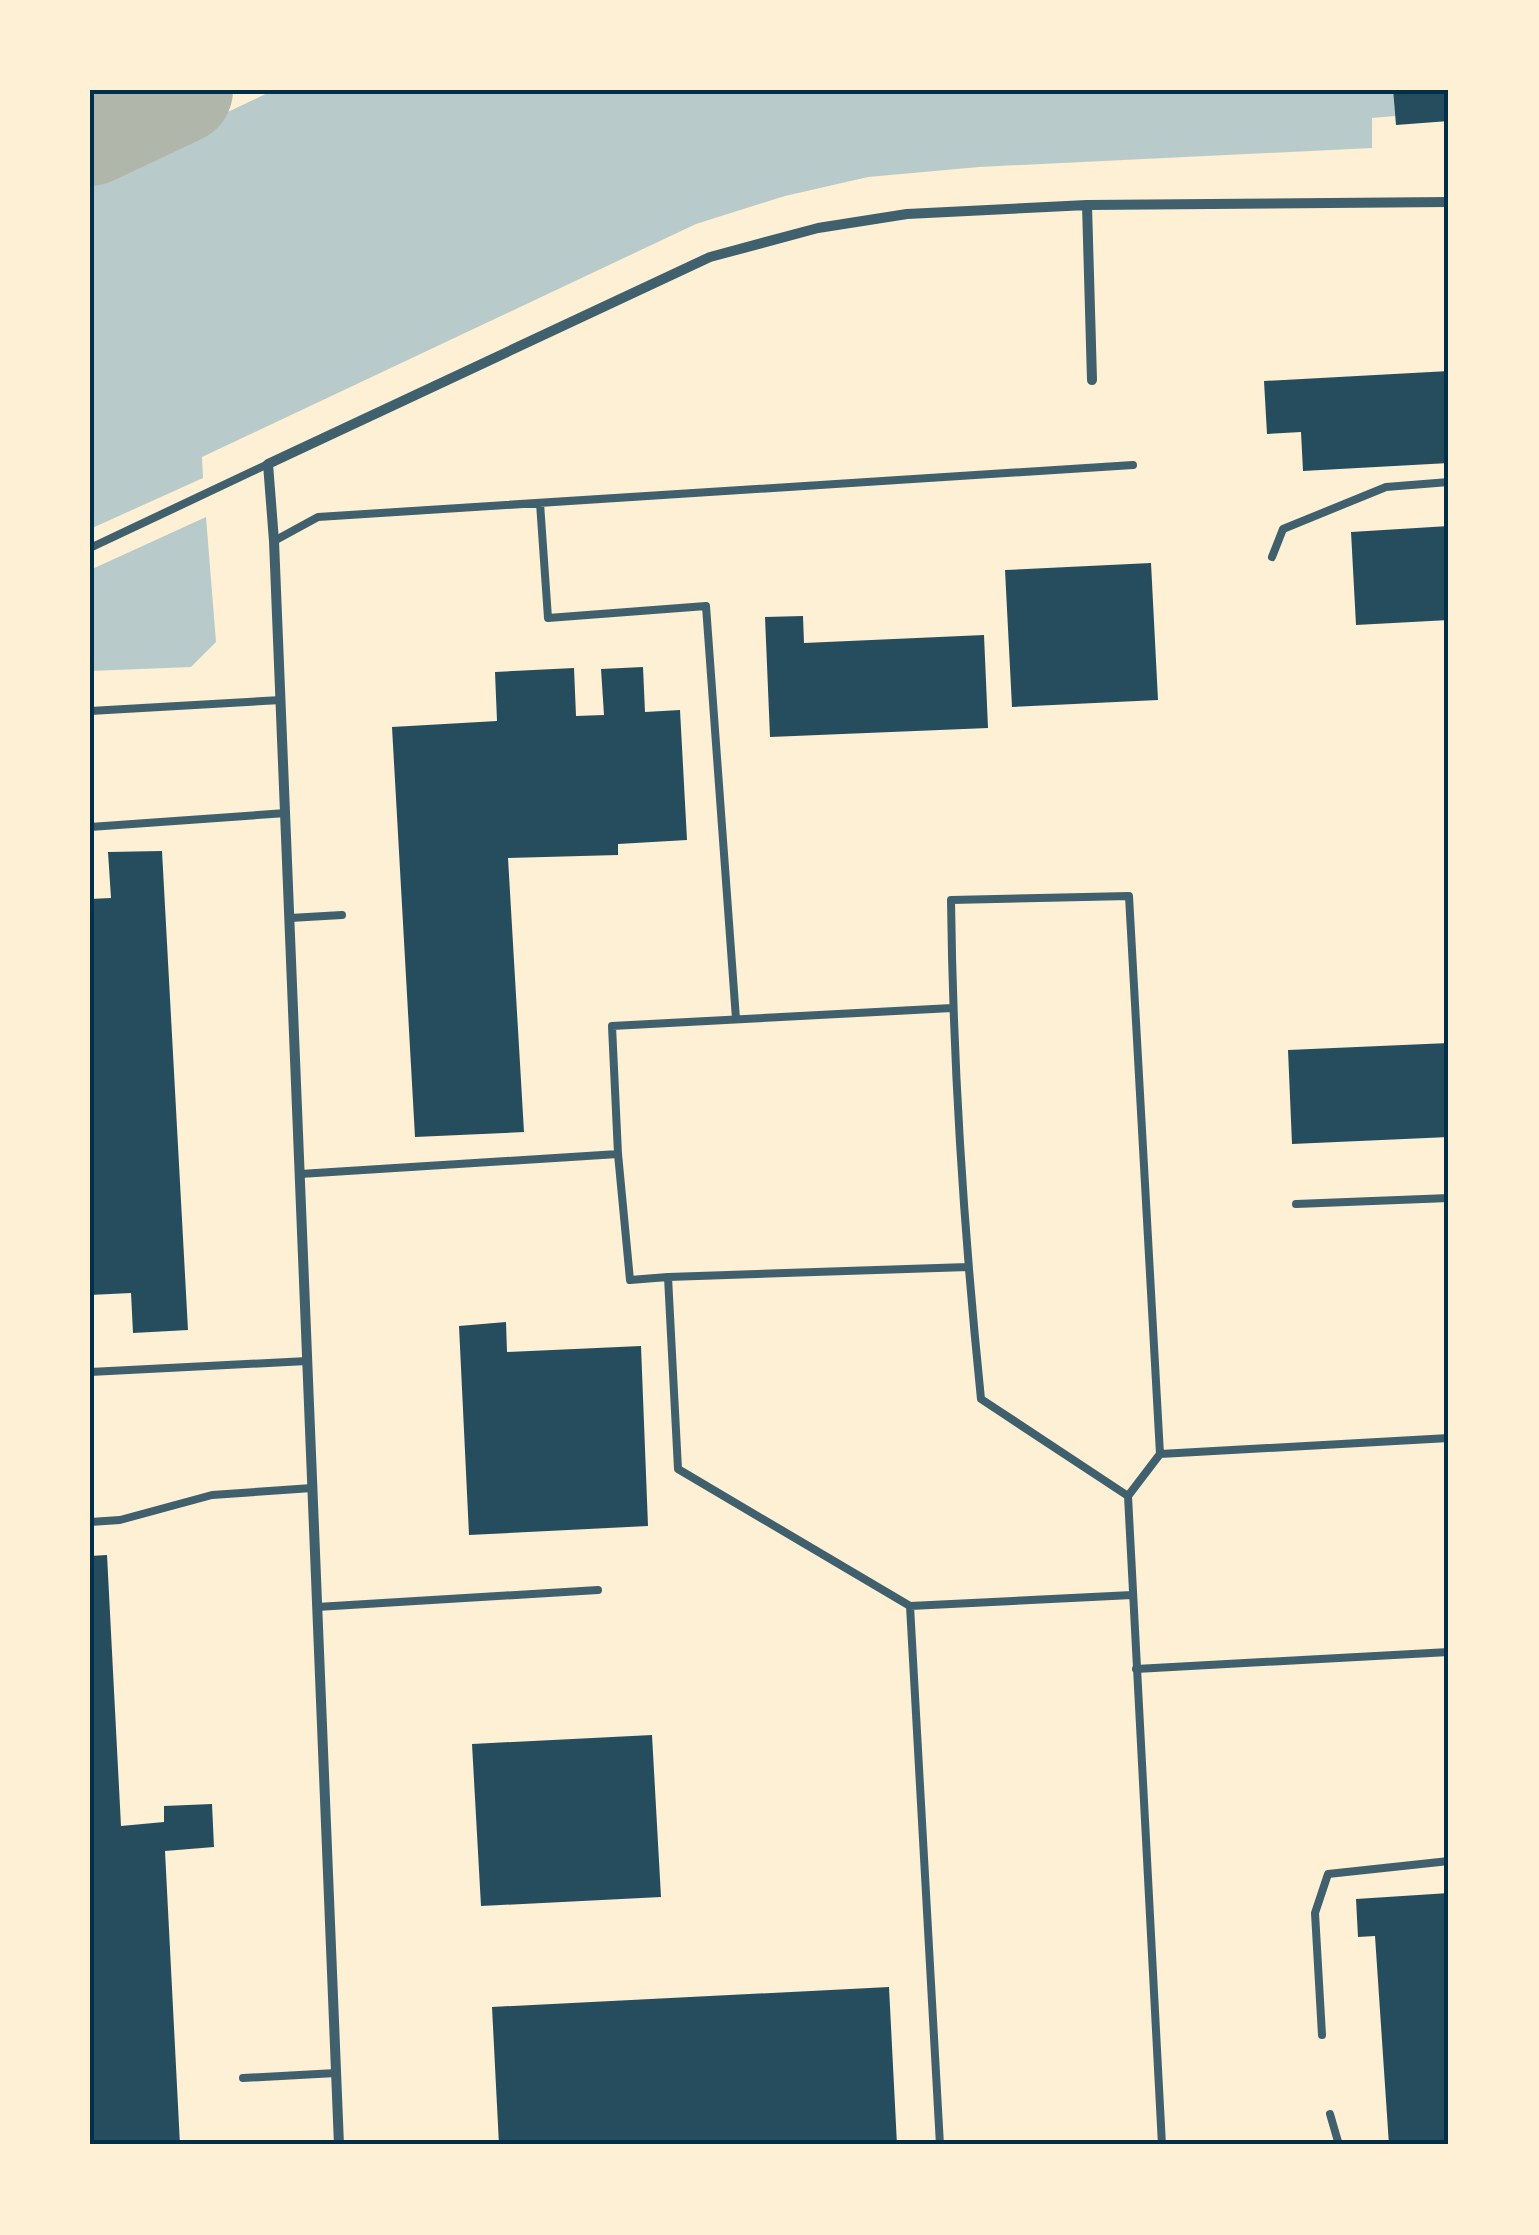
<svg xmlns="http://www.w3.org/2000/svg" width="1539" height="2235" viewBox="0 0 1539 2235" font-family="Montserrat,sans-serif">
	<style>
		.green { fill: #b9caca }
		.lines { fill: none; stroke-linecap: round; stroke-linejoin: round }
		.taxiway { stroke: #b1b6ab; stroke-width: 108 }
		.building { fill: #264d5e }
		.service { stroke: #3f606c; stroke-width: 8 }
		.minor { stroke: #3f606c; stroke-width: 10 }
		.neatline { fill: none; stroke: #003049; stroke-width: 4 }
	</style>
	<rect width="100%" height="100%" fill="#fdf0d5"/>
	<!-- green -->
	<path class="green" d="M274,90H1393L1395,116L1372,118V148L979,167L868,177L785,196L696,224L202,457L203,478L90,529V178Z
		M206,517L216,642L191,667L90,671V570Z"/>
	<g class="lines">
		<!-- taxiway -->
		<path class="taxiway" d="M90,132L179,90"/>
	</g>
	<!-- building -->
	<path class="building" d="M1393,90H1449V121L1396,125Z
		M1449,371V463L1303,471L1301,432L1267,434L1264,381Z
		M1449,526V620L1356,625L1351,532Z
		M1151,563L1158,700L1012,707L1005,570Z
		M803,616L804,643L984,635L988,728L770,737L765,617Z
		M643,667L645,712L680,710L687,840L618,844V855L508,858L524,1132L415,1137L392,727L497,721L495,672L574,668L576,716L604,715L601,669Z
		M162,851L188,1330L133,1333L131,1293L90,1295V899L111,898L108,852Z
		M1449,1043V1137L1292,1144L1288,1050Z
		M506,1322L507,1352L641,1346L648,1526L469,1535L459,1326Z
		M107,1555L121,1826L164,1822V1806L212,1804L214,1847L165,1851L180,2145H90V1556Z
		M652,1735L661,1897L481,1906L472,1744Z
		M1449,1893V2145H1389L1375,1936L1358,1937L1356,1899Z
		M889,1987L897,2145H499L492,2007Z"/>
	<g class="lines">
		<!-- service -->
		<path class="service" d="M540,503L548,618L706,606L736,1019
			M274,541L318,517L1133,465
			M90,548L268,464
			M1272,557L1283,529L1386,487L1449,482
			M90,711L281,700
			M90,827L286,813
			M290,918L342,915
			M618,1154L630,1280L668,1277
			M300,1174L618,1154L612,1026L952,1008
			M1296,1204L1449,1198
			M968,1267L668,1277L678,1469L910,1606L1132,1595
			M90,1372L307,1361
			M1160,1454L1449,1438
			M1128,1496L981,1399C964,1233 953,1067 951,900L1129,896L1160,1454L1128,1496L1162,2145
			M90,1522L120,1520L212,1495L312,1488
			M910,1606L940,2145
			M317,1607L598,1590
			M1136,1669L1449,1652
			M1322,2035L1315,1913L1328,1874L1449,1861
			M243,2078L336,2073
			M1330,2114L1339,2145"/>
		<!-- minor -->
		<path class="minor" d="M1087,205L1092,380
			M339,2145L274,541L268,464L710,257L818,228L907,214L1087,205L1449,202"/>
	</g>
	<!-- border -->
	<rect width="1539" height="2235" fill="none" stroke="#fdf0d5" stroke-width="185"/>
	<rect x="92" y="92" width="1354" height="2050" class="neatline"/>
</svg>
